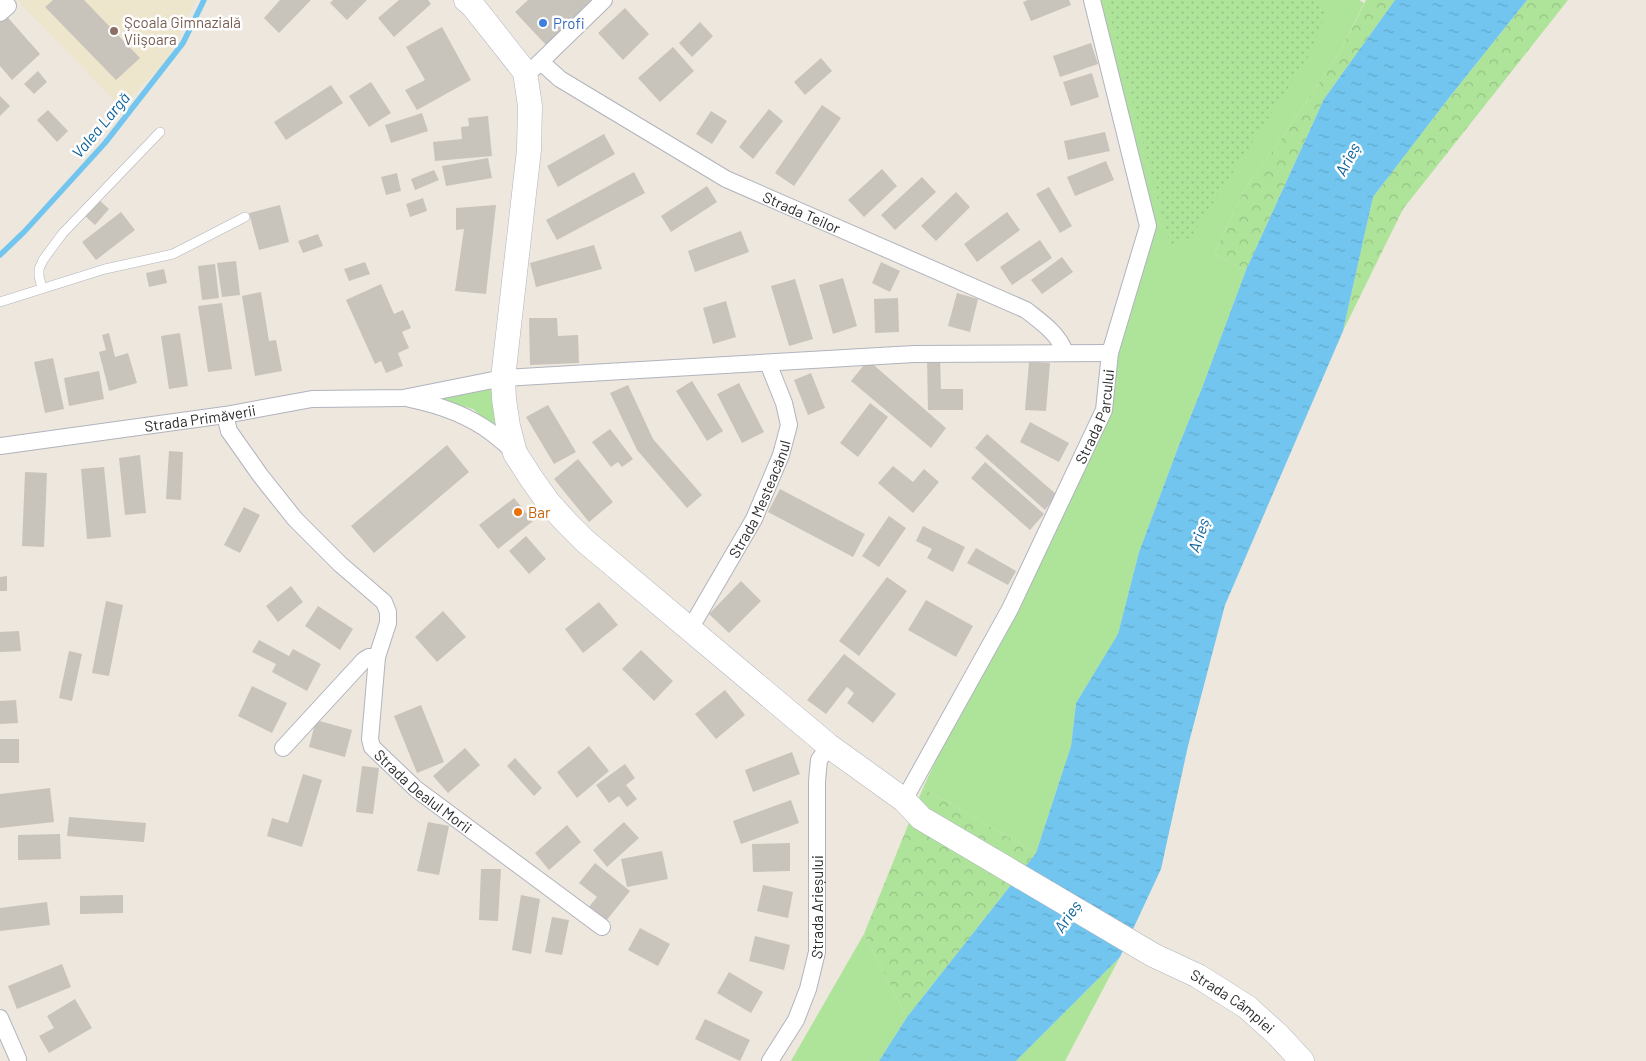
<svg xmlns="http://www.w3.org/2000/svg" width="1646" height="1061" viewBox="0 0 1646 1061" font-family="Barlow,sans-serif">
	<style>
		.education { fill: #eee5cd }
		.grass { fill: #aee39a }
		.forest { fill: url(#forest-crowns) }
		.park { fill: url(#park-dots) }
		.water { fill: url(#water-ripples) }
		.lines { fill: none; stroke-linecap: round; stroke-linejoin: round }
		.stream { stroke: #71c5ee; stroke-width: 5.5 }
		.building { fill: #c8c4bc }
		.service-casing { stroke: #b1b3be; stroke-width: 10 }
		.minor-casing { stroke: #b1b3be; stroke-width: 18 }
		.secondary-casing { stroke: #b1b3be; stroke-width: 25 }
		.service { stroke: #fff; stroke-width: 9 }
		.minor { stroke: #fff; stroke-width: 16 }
		.secondary { stroke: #fff; stroke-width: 24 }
		.shop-dot { fill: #3f7fe0; stroke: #fff; stroke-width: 2 }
		.education-dot { fill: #8d6e63; stroke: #fff; stroke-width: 2 }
		.food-dot { fill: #e8710a; stroke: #fff; stroke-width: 2 }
		.labels { text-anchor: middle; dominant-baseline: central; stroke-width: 5; stroke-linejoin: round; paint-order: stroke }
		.education-label { font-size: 15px; fill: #785e54; stroke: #fff; text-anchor: start }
		.shop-label { font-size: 15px; fill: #366cbe; stroke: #fff; text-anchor: start }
		.street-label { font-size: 15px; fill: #2b2b2b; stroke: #fff }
		.food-label { font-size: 15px; fill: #c56008; stroke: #fff; text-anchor: start }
		.water-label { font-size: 16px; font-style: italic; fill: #0e629b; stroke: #fff }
	</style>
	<defs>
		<pattern id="forest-crowns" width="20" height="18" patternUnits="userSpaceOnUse" patternTransform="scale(1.25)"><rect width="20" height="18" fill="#aee39a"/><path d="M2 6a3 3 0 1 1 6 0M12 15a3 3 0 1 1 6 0" fill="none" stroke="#96c385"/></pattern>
		<pattern id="park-dots" width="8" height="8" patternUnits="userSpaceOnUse" patternTransform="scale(1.25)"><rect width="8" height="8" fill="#aee39a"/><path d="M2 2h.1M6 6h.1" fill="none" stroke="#96c385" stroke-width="1.8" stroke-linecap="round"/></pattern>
		<pattern id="water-ripples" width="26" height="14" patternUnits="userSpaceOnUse" patternTransform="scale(1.25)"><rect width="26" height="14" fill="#71c5ee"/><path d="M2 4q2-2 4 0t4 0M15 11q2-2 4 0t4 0" fill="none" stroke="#62a9cc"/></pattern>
	</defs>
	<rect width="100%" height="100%" fill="#ede7dd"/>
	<!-- education -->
	<path class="education" d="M17,0H196L166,62L121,107Z"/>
	<!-- grass -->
	<path class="grass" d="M1088,0H1359L1364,3L1341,50L1284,135L1244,190L1214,254L1246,270L1202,388L1179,445L1139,552L1118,634L1076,703L1071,746L1036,853L923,788L1099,414L1143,229Z
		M493,385L500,432L473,409L434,399Z
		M864,934L907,1017L879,1061H791Z
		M1120,957L1065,1061H1016Z"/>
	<!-- forest -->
	<path class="forest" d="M1366,0H1395L1324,99L1246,270L1214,254L1244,190L1284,135L1341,50Z
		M1527,0H1568L1403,209L1343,331L1373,197L1448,99Z
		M923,788L1036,853L907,1017L864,934Z"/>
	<!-- park -->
	<path class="park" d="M1106,0H1312L1326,11L1312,51L1191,237L1170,246Z"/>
	<!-- water -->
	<path class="water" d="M1395,0H1527L1448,99L1373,197L1343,331L1225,605L1188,746L1161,869L1120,957L1016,1061H879L907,1017L1036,853L1071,746L1076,703L1118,634L1139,552L1179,445L1202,388L1246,270L1324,99Z"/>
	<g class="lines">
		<!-- stream -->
		<path class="stream" d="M0,255L24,232L105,143L183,43L204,0"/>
	</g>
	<!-- building -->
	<path class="building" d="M53,0H84L140,58L116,80L45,7Z
		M280,0H311L279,33L264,18Z
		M333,0H367L347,20L330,3Z
		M399,0H428L431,4L394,37L378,18Z
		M528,0H594L546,45L515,12Z
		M1028,0H1069L1071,5L1031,21L1023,2Z
		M625,8L649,34L623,60L598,33Z
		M3,12L40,54L12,80L0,66V15Z
		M700,22L713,36L692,57L679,43Z
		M442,27L471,80L417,110L405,90L425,80L406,47Z
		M1091,43L1098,64L1060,77L1053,56Z
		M673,47L694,71L660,102L638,78Z
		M821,58L832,71L805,95L794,82Z
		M38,71L47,82L34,94L24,84Z
		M1092,73L1099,97L1071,106L1063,82Z
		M371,82L391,113L369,127L349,96Z
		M331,85L343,103L286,140L274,122Z
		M0,96L10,106L0,116Z
		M822,105L841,118L794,186L775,173Z
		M769,109L783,121L753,159L739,147Z
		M48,110L68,131L57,142L37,120Z
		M711,111L727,121L712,144L696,134Z
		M422,113L428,131L391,143L385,125Z
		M488,116L492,156L435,161L433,142L462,139L461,127L469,126L468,118Z
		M1105,132L1110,151L1068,160L1064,141Z
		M604,134L615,154L558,187L547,166Z
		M488,158L492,178L446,186L442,166Z
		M1106,161L1114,180L1075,196L1067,177Z
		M882,169L897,186L864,217L848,200Z
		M434,170L439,180L415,190L411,179Z
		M634,172L645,193L557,240L546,220Z
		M397,173L401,191L386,195L381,177Z
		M922,177L936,192L895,230L881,215Z
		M707,186L717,202L671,232L661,216Z
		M1049,187L1072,226L1060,233L1036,194Z
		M956,192L970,207L936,241L921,226Z
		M423,198L427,211L410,217L406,204Z
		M98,199L109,209L95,225L84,215Z
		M280,205L289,242L259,250L249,213Z
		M496,205L486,294L455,291L464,229L456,230V208Z
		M121,212L135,230L96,260L82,242Z
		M1007,212L1020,230L977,262L964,244Z
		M741,231L749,252L695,272L688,251Z
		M318,234L323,246L303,253L298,241Z
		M1040,240L1052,258L1012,285L1000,267Z
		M594,245L602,269L536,287L530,263Z
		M1062,257L1073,272L1042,294L1031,280Z
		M236,261L240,295L222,297L217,263Z
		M365,262L370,274L349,281L344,269Z
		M881,262L900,271L890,292L872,283Z
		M215,264L219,298L202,300L198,266Z
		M164,269L167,283L149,287L146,273Z
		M843,278L857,326L833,334L819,285Z
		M795,279L813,339L789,346L771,286Z
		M381,284L394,314L403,310L411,328L402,332L409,348L398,353L403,366L386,373L381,361L375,364L346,300Z
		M261,292L269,341L276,340L282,371L255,376L242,296Z
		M957,293L978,299L970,332L948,326Z
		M898,298L899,332L875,333L874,299Z
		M726,301L736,337L713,344L703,308Z
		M222,303L232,369L208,372L198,306Z
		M529,318H557L558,336L578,335L579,363L530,365Z
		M109,333L115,357L128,353L137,383L109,391L99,352L106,350L102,335Z
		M180,333L188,386L169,389L161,336Z
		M940,357L941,389H963V410H928L927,358Z
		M53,358L64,409L45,413L34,362Z
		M868,360L946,428L931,448L851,381Z
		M1029,362L1050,363L1046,411L1025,410Z
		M99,371L104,399L69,406L64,378Z
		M811,373L825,408L808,415L794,380Z
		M692,381L723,431L707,441L676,391Z
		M739,383L764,432L742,443L717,394Z
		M628,385L653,439L702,495L687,508L637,450L610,393Z
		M870,403L888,417L858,457L840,443Z
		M548,405L576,452L554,464L526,417Z
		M1030,422L1069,443L1059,462L1020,442Z
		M610,429L633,459L622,467L618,462L611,467L592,442Z
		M987,434L1057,495L1045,510L975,448Z
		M447,445L469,472L374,553L351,526Z
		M169,451L183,452L181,500L166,499Z
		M140,455L146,513L125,515L119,458Z
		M578,459L613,502L589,522L554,479Z
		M985,462L1044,514L1030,530L971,478Z
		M893,466L913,482L924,469L939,482L913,513L878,483Z
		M104,467L111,537L87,539L81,469Z
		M25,472L47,473L44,547L22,546Z
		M780,489L865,534L853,557L768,512Z
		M514,498L533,521L498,549L479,525Z
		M244,507L260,515L240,553L224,545Z
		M889,516L906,528L879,567L862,556Z
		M923,526L965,547L953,572L927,558L932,549L916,541Z
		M526,536L546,559L529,574L509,551Z
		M976,548L1016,571L1008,585L967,563Z
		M7,576V591H0V577Z
		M887,577L907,591L859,656L839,641Z
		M741,581L761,601L729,633L709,614Z
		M291,586L303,602L278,622L266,606Z
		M926,600L973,626L956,657L908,630Z
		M106,601L123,605L109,676L92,673Z
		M599,602L618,625L583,653L565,629Z
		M318,606L353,629L340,650L305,626Z
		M443,611L466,637L437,662L415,637Z
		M19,631L21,651L0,652V632Z
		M259,640L289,656L293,649L321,664L307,691L272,672L276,664L252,652Z
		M641,650L673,681L654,701L622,669Z
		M69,651L82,654L72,701L59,698Z
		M844,654L896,694L873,723L847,703L854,693L847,687L826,714L807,700Z
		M252,686L287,703L272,733L238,716Z
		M725,690L745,715L716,739L695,714Z
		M16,700L18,723L0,724V701Z
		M421,705L444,762L417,773L394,716Z
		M316,720L352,730L345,757L309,747Z
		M0,739H19V763H0Z
		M589,746L609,771L577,798L557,772Z
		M465,748L480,765L448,793L433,776Z
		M792,752L800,774L753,792L745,770Z
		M515,758L542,788L534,796L507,766Z
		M625,764L635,778L626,785L637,799L627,807L619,796L609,803L596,785Z
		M362,766L379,768L373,814L356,812Z
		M303,774L322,780L302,847L267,836L272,818L288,823Z
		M50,788L54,822L0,828V794Z
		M791,800L799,823L741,844L733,821Z
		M69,817L146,823L144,842L67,836Z
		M428,822L449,826L439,875L417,871Z
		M624,822L639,838L607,867L593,850Z
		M567,825L581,842L549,870L535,853Z
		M60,834L61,859L18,860V835Z
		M790,843V871L753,872L752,844Z
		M662,851L668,879L627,887L621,859Z
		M595,863L630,891L606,921L588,908L597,897L579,883Z
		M481,869H501L498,921L479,920Z
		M763,885L793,892L788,918L757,911Z
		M123,895V913L80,914V896Z
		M521,895L540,899L531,954L512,950Z
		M47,902L50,925L0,931V908Z
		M552,917L569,920L562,955L545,952Z
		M640,928L670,944L658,966L628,950Z
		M755,936L790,945L784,970L749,961Z
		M62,964L71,987L17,1009L8,986Z
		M729,972L763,992L751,1013L717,993Z
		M75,999L92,1028L49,1053L39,1036L54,1028L47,1016Z
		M705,1019L750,1040L740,1061L695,1039Z"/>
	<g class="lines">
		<defs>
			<path id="service" d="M42,288L39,276V269L43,260L63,233L160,132
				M0,302L105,269L173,254L245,217"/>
			<g id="minor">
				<path d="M0,13L8,6L1,0"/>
				<path id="s1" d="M541,62L560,79L726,179L1026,310C1041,322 1058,333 1065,352"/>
				<path d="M534,68L604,0"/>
				<path d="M410,399C439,405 468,415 492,433C500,439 508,446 515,453"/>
				<path id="s2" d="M225,415L229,431L260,475L295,519L340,564L384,602L388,612V623L377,657L370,739L372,747L416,789L602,927"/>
				<path id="s3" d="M0,446L225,415L312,399L403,398L503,378L914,354L1110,353"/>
				<path id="s4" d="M690,629L754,519L781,455L789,425L784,403L768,363"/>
				<path d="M283,748L364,660L369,657H377"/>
				<path id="s5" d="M904,800L1010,609L1104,410L1110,353L1148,226L1092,0"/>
				<path d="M0,1018L18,1059V1061"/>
				<path id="s6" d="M770,1061L796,1020L808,989L817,952V781L819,760L829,746"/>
			</g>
			<g id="secondary">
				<path id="s7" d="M466,0L473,6L525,72L530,106L529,150L503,378L504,399L508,426L515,453L531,478L548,502L566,522L585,541L829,746L904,800L921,818L1153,955L1198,976L1247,1007L1278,1035L1302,1061"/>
			</g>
		</defs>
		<!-- service casing -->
		<use href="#service" class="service-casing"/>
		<!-- minor casing -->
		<use href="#minor" class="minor-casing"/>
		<!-- secondary casing -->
		<use href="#secondary" class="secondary-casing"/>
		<!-- service -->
		<use href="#service" class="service"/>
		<!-- minor -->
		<use href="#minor" class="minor"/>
		<!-- secondary -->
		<use href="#secondary" class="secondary"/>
	</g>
	<!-- markers -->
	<circle class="shop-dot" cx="543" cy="23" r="5"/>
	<circle class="education-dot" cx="114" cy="31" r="5"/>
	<circle class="food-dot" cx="518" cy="512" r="5"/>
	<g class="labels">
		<!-- education labels -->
		<g class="education-label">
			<text x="124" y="22">Şcoala Gimnazială<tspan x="124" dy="17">Viişoara</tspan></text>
		</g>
		<!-- shop labels -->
		<g class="shop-label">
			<text x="553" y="23">Profi</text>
		</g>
		<!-- street labels -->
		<g class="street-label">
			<text stroke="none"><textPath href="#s1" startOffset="302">Strada Teilor</textPath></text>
			<text stroke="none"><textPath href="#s5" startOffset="430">Strada Parcului</textPath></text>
			<text stroke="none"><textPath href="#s3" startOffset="202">Strada Primăverii</textPath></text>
			<text stroke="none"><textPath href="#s4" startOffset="148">Strada Mesteacănul</textPath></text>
			<text stroke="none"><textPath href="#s2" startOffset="464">Strada Dealul Morii</textPath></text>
			<text stroke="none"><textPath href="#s6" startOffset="165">Strada Arieșului</textPath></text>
			<text stroke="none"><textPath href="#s7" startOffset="1388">Strada Câmpiei</textPath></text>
		</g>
		<!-- food labels -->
		<g class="food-label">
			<text x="528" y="512">Bar</text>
		</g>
		<!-- water labels -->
		<g class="water-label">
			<text transform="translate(100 125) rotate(-50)">Valea Largă</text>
			<text transform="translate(1347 159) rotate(-62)">Arieș</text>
			<text transform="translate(1198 535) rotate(-71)">Arieș</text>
			<text transform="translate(1067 916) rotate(-55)">Arieș</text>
		</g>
	</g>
</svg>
